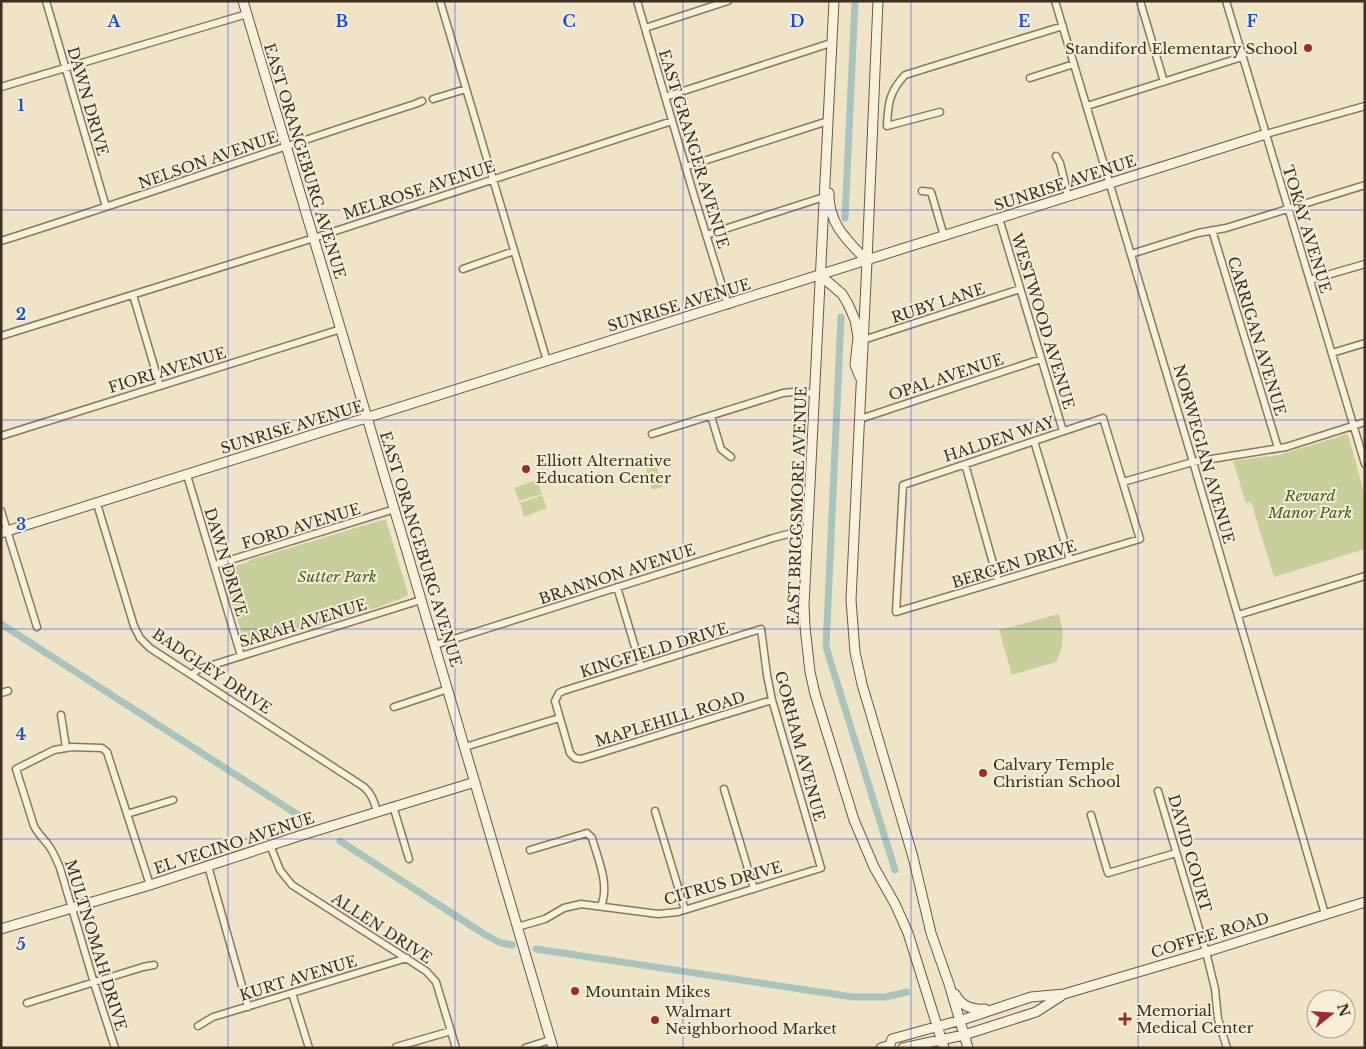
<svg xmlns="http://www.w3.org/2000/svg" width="1366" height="1049" viewBox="0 0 1366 1049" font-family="'Libre Baskerville',serif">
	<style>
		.green { fill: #c9cf9b }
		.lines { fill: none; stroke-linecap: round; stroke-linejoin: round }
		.canal { stroke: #a9c4bc; stroke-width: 7 }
		.street-casing { stroke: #8d765c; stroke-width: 9 }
		.secondary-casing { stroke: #6f573f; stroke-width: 11 }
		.street { stroke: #faf1dc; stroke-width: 6 }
		.secondary { stroke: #faf1dc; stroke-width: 9 }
		.grid { fill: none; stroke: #1d4ed8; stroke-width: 1; stroke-opacity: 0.55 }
		.poi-dot { fill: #9e2a2b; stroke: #f7eed8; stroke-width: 2 }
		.labels { text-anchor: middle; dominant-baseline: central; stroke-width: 4; stroke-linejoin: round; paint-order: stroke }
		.poi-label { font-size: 15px; fill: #3d2e20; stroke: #f7eed8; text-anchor: start }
		.street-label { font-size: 15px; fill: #3d2e20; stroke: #f7eed8 }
		.park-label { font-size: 15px; font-style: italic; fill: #4d5a26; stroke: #f7eed8 }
		.grid-label { font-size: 16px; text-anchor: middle; font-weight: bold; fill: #1d4ed8; stroke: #f7eed8; stroke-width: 4; stroke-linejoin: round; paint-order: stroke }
	</style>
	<rect width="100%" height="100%" fill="#f0e4c8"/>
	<!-- green -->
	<path class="green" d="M1348,434L1365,496V549L1274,577L1251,502L1246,503L1233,461L1278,455Z
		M653,452L663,487L652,490L642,455Z
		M537,480L542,494L519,501L514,488Z
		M542,495L547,508L524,517L520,503Z
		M382,520H386L408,593L407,596L385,605L308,629L300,630L249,646L246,645L230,598C229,589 223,579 225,570L245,563L253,559Z
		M1059,614C1064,635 1065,643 1056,662L1012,675L999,630Z"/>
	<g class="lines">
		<!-- canal -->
		<path class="canal" d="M845,218L855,1
			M841,317L826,647L895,870
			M1,624L306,820
			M340,841L484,934L501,943L512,945
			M536,949L853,997H885L907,992"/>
		<defs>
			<path id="street" d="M46,1L106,207
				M440,1L547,361
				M637,1L695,199L728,305
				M1055,1L1193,462L1325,914
				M1140,1L1164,82
				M1226,1L1365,464
				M645,28L728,1
				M1030,78L1074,64
				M1,87L247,14
				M665,97L831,43
				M433,99L466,89
				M1087,106L1242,57
				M940,112L887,126C888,104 889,92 905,75L1063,26
				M1266,134L1365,106
				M1056,156L1060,163L1068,196
				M685,167L828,121
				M922,191L931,192L944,236
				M999,218L1063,431
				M1212,230L1278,448
				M706,235L824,197
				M1,241C140,197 277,148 415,104L422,101
				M1131,254L1198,233L1226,228L1365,185
				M463,269L514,251
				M1310,280L1365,264
				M133,295L160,386
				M1,336L314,238L672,121
				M863,340L1020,289
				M1332,353L1365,343
				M711,416L721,449L731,457
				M1103,418L1140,539L896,612L903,485Z
				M860,419L1041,359
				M652,434L783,393L793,392L814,393
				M1,436L341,329
				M1034,441L1070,560
				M965,464L998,581
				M187,475L241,656
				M1123,482L1193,462L1286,447L1365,422
				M97,504L134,626L140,638L150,648L364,787C372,794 374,802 377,811
				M1,511L37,627
				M214,565L395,509
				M617,587L641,667
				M1238,615L1365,576
				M435,645L773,538L792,533L808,531
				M193,674L197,670L203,668L421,600
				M1,693L8,691
				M394,707L448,689
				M61,715L66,747
				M465,747L559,718
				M724,789L754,889
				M1158,791L1206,952L1215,989L1218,1019L1227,1048
				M393,806L409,859
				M655,811L685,910
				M127,814L173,800
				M1091,815L1108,873L1176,853
				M270,845L280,870L292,885L426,971L436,982L456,1048
				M530,850L587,833L592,838C598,859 610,885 601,906
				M208,866L248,1007
				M517,927L545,919L564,908L581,904L658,914L678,912L821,868L772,700L767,675L761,629L563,691L559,693L555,701L570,753L575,758L581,759L772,700
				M292,993L309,1048
				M27,1003L143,967L154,965
				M198,1026L213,1017L407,958
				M396,1047L451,1031
				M115,1048L94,983L60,868C57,861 54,853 49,846C44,839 38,834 34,826L16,769L54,750L72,747L102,748L107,752L150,885
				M525,1048L550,1040"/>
			<path id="secondary" d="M243,1L407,552L553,1048
				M834,1L804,605L805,627L810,672L815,694L854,820L874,867L895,904L908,933L944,1048
				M878,1L867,261L851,600L855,652L862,684L913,857L931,933L949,984L968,1048
				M829,193C828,224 848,241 867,261
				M820,275L842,294L848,304L855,320L858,337L855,365L860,377
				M1,533L1266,134
				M1,929L150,885L299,836L475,782
				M955,994C961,1006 972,1010 985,1009
				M881,1048L890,1045L892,1039L965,1019L1031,997L1064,994L1206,952L1365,902
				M903,1048L964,1035L1036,1012L1061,996"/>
		</defs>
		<!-- street casing -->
		<use href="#street" class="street-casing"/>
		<!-- secondary casing -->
		<use href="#secondary" class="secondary-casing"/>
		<!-- street -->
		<use href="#street" class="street"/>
		<!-- secondary -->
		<use href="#secondary" class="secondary"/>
	</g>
	<!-- grid -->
	<path class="grid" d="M228,1V1048M455,1V1048M683,1V1048M911,1V1048M1138,1V1048M1,210H1365M1,420H1365M1,629H1365M1,839H1365"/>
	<!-- markers -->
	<g class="poi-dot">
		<circle cx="1308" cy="48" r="5"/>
		<circle cx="526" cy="469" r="5"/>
		<circle cx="983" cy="773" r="5"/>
		<circle cx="575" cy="991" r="5"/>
		<path d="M1122.5 1011.5h5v5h5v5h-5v5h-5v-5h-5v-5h5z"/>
		<circle cx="655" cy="1020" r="5"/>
	</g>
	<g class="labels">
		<!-- poi labels -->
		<g class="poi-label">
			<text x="1298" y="48" text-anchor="end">Standiford Elementary School</text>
			<text x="536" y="460">Elliott Alternative<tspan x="536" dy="17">Education Center</tspan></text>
			<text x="993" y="764">Calvary Temple<tspan x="993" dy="17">Christian School</tspan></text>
			<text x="585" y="991">Mountain Mikes</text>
			<text x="1136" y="1010">Memorial<tspan x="1136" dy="17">Medical Center</tspan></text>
			<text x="665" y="1011">Walmart<tspan x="665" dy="17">Neighborhood Market</tspan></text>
		</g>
		<!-- street labels -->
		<g class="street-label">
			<text transform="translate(88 101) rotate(74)">DAWN DRIVE</text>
			<text transform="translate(694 149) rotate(73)">EAST GRANGER AVENUE</text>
			<text transform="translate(208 160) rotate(-19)">NELSON AVENUE</text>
			<text transform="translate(305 161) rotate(73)">EAST ORANGEBURG AVENUE</text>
			<text transform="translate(1065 183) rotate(-18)">SUNRISE AVENUE</text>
			<text transform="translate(419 190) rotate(-18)">MELROSE AVENUE</text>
			<text transform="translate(1307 229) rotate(73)">TOKAY AVENUE</text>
			<text transform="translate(938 303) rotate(-18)">RUBY LANE</text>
			<text transform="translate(679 305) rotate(-17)">SUNRISE AVENUE</text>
			<text transform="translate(1043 321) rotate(73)">WESTWOOD AVENUE</text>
			<text transform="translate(1257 336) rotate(73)">CARRIGAN AVENUE</text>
			<text transform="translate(167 370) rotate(-17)">FIORI AVENUE</text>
			<text transform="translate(946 377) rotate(-18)">OPAL AVENUE</text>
			<text transform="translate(292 427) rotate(-17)">SUNRISE AVENUE</text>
			<text transform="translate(999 439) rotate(-18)">HALDEN WAY</text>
			<text transform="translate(1204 454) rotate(74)">NORWEGIAN AVENUE</text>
			<text transform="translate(797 506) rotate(-88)">EAST BRIGGSMORE AVENUE</text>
			<text transform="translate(301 526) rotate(-17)">FORD AVENUE</text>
			<text transform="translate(421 549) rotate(73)">EAST ORANGEBURG AVENUE</text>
			<text transform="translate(226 562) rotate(73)">DAWN DRIVE</text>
			<text transform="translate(1014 564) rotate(-17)">BERGEN DRIVE</text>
			<text transform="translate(617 574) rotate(-18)">BRANNON AVENUE</text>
			<text transform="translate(303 623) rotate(-17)">SARAH AVENUE</text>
			<text transform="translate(654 650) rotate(-17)">KINGFIELD DRIVE</text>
			<text transform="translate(212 671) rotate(34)">BADGLEY DRIVE</text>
			<text transform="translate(670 719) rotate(-17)">MAPLEHILL ROAD</text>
			<text transform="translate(800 746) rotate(75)">GORHAM AVENUE</text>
			<text transform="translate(234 843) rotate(-18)">EL VECINO AVENUE</text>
			<text transform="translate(1190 853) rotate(74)">DAVID COURT</text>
			<text transform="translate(723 883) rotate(-16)">CITRUS DRIVE</text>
			<text transform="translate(382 928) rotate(33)">ALLEN DRIVE</text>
			<text transform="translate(1210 935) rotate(-17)">COFFEE ROAD</text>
			<text transform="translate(96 945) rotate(73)">MULTNOMAH DRIVE</text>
			<text transform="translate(298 978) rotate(-17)">KURT AVENUE</text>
		</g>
		<!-- park labels -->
		<g class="park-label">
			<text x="1310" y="495">Revard<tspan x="1310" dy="17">Manor Park</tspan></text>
			<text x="337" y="576">Sutter Park</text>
		</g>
	</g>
	<g class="grid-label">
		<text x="114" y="27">A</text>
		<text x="342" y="27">B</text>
		<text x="569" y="27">C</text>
		<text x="797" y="27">D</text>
		<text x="1024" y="27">E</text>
		<text x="1252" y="27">F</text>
		<text x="21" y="111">1</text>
		<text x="21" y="320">2</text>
		<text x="21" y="530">3</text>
		<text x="21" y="740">4</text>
		<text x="21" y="950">5</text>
	</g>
	<!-- border -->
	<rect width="1366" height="1049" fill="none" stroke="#3d2e20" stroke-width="5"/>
	<!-- north arrow -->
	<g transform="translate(1331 1014) rotate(73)"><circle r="24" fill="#f7eed8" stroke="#ada18e"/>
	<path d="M0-4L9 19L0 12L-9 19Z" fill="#9e2a2b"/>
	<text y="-8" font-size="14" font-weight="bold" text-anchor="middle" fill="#3d2e20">N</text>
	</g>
</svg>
